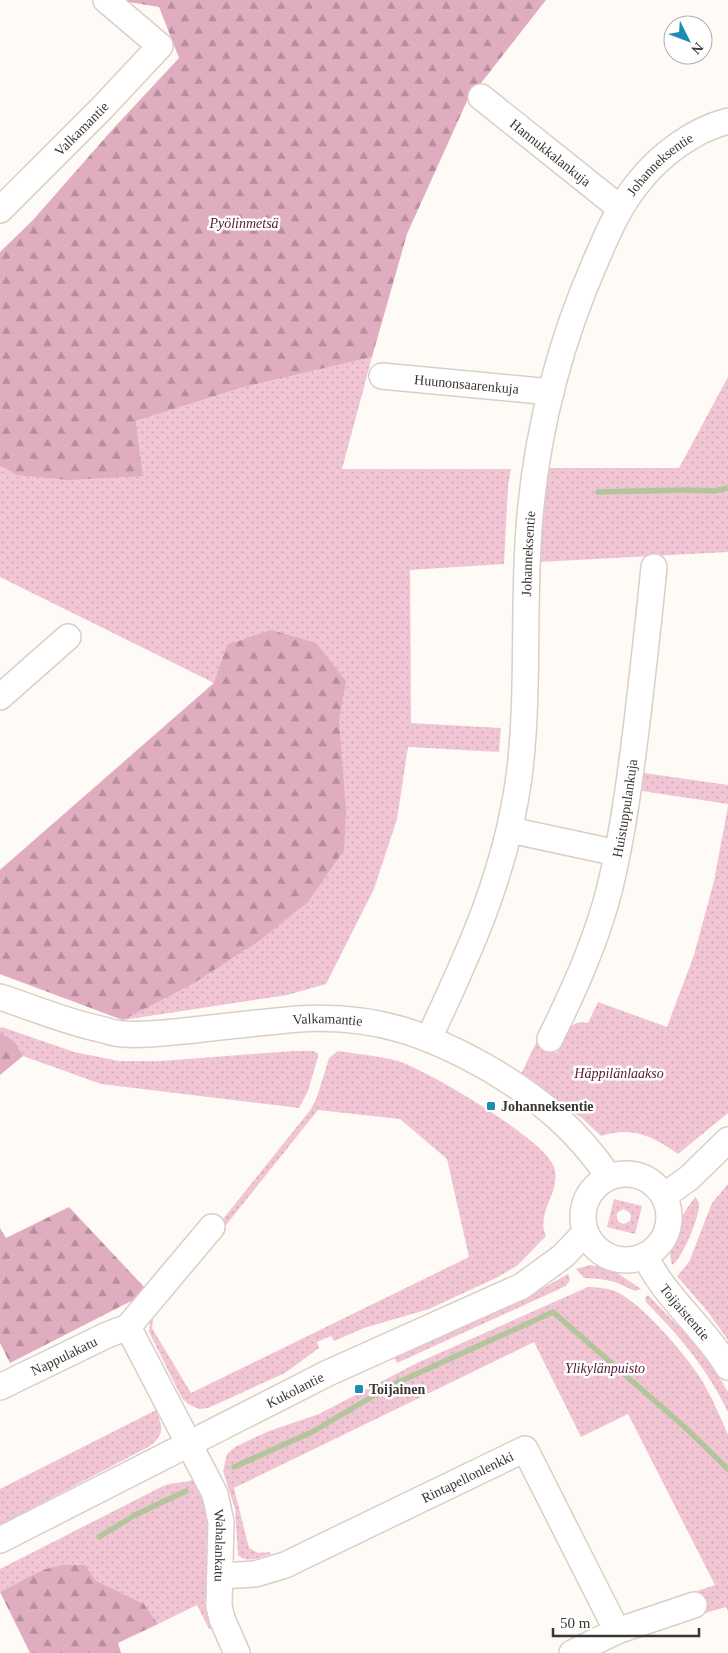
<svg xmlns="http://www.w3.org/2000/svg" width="728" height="1653" viewBox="0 0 728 1653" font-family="Georgia,serif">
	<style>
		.green { fill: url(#green-dots); fill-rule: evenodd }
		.forest { fill: url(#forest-firs) }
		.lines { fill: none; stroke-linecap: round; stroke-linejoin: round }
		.stream { stroke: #b3c69b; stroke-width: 5.5 }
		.minor-casing { stroke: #dacfc6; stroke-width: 28 }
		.minor { stroke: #fff; stroke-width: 25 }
		.poi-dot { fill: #1d8cb2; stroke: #fff; stroke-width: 2 }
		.labels { text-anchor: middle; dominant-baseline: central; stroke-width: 5; stroke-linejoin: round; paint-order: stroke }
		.street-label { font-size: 14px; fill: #3a3632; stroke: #fff }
		.park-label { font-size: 14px; font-style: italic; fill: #541934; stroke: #fff }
		.poi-label { font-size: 14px; font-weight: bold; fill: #3a3632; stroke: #fff; text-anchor: start }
	</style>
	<defs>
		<pattern id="green-dots" width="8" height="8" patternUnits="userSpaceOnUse" patternTransform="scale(1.25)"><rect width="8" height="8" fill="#f1c5d4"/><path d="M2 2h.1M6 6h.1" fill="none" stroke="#cfaab6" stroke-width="1.8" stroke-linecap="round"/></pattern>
		<pattern id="forest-firs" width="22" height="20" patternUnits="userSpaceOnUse" patternTransform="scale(1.25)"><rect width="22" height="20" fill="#dfadbf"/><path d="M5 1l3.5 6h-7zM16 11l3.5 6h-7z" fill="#b68e9c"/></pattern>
	</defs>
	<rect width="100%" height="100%" fill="#fefaf6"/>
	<!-- green -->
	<path class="green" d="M372,357L342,469H511L508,486L504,564L410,570L411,723L501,728L499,752L408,747L397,819L374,889L326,984L287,995L123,1020L0,974V870L214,683L0,577V466L17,475H143L136,421L244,387Z
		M728,377V552L539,562L547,468H679Z
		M644,773L728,785V804L642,791Z
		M728,806V1113L678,1154C652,1136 633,1126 601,1136L583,1119L520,1076L537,1041L557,1053C564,1038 568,1018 588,1023L598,1002L667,1027L694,955L714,881Z
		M2,1027L74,1052L119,1061H161L293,1051H314L318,1054V1057L308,1091L299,1108L101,1084L23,1056L14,1041L0,1032V1028Z
		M338,1051C358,1054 379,1056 398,1061C427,1070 546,1140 554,1167C562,1192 535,1212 546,1236L518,1265L498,1277L429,1309L364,1328L334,1341L331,1336L317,1342L319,1348L285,1373L208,1408L199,1409L188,1404L182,1398L149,1332L150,1321L147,1318L175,1291L153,1318L152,1328L191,1393L469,1257L447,1159L400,1119L318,1110L187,1274L223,1219L311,1109L317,1097L329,1058Z
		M728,1184V1340L708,1312L677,1276L689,1262L712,1203Z
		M695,1197C697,1199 698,1200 699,1204C700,1216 682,1260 672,1265C665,1241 682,1215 695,1197Z
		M614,1199L642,1206L635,1234L607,1227ZM623,1209L629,1212L631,1216L630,1221L624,1224C618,1223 616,1219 617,1213Z
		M590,1265L610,1268L641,1289L635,1291L615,1282L600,1279L584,1278L576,1269Z
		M568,1274L570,1280L566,1286L397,1363L393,1355L536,1292Z
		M588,1287C597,1287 606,1288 615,1291C643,1304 684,1353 701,1379C712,1397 720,1416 728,1435V1611L726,1607L702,1614L694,1592L715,1585L628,1414L581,1437L534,1342L234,1488L249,1548L258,1553L270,1552L271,1554C260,1557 247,1564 238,1555L235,1509L223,1471L227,1454L235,1447L269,1431L319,1414L417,1363Z
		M648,1295L682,1330L709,1361L728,1392V1412C706,1367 681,1338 646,1302L645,1298Z
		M156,1410C163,1428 165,1433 150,1446L0,1525V1489Z
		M193,1480L201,1486L210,1526L208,1530L206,1548L211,1551L215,1628L209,1629L197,1605L158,1624L144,1604L95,1580L42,1570L0,1592V1569L163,1486C173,1482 183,1483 193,1480Z"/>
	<!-- forest -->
	<path class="forest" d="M127,0H546L467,101L407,234L372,357L244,387L136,421L143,476L69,480L17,475L0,466V252L33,220L112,130L179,58L159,7L129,2Z
		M271,630L316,643L346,681L339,720L346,811L344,850L308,902L259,941L194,983L123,1020L0,974V870L214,683L227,645Z
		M0,1032L14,1041L23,1056L0,1075Z
		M69,1207L146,1289L139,1297L10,1363L0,1343V1228L6,1238Z
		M62,1565H85L95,1580L144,1604L158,1624L118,1643L121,1653H30L0,1592L42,1570Z"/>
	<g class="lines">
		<!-- stream -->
		<path class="stream" d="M598,492L685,490L715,491L728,488
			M234,1467L312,1432L392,1385L553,1312L688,1430L728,1469
			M99,1537L135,1515L186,1491"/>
		<defs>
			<g id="minor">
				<path id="s1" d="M481,97L620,208"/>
				<path id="s2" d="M0,210L102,108L160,46L106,0"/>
				<path id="s3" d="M382,376L551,392"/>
				<path d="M0,697L68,637"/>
				<path d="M510,830L617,853"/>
				<path id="s4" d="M0,997C34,1008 66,1022 100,1029C108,1031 115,1034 123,1034C146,1036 171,1032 194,1030C229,1026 264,1022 299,1019C374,1014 429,1034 493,1071C542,1101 576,1129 609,1177"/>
				<path id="s5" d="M429,1038C470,951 506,873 519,777C530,690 522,602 530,515C538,427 561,339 597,258C608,232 620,205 638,183C660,155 693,130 728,121"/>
				<path id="s6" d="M550,1039C574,990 597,940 610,887C623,833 630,778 637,722C643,670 649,619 654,567"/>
				<circle cx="626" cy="1217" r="43"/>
				<path d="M664,1196L689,1178L728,1140"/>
				<path id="s7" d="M645,1256C665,1298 704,1327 728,1367"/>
				<path d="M128,1327L212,1227"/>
				<path id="s8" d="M0,1387L107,1335L128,1327L215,1494L221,1522L219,1606L222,1619L237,1653"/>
				<path id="s9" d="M0,1540L328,1373L522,1286L563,1256L585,1233"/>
				<path id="s10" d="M220,1576L255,1574L285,1565L525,1449L617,1631"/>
				<path d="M572,1653L617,1631L694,1605"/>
			</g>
		</defs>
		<!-- minor casing -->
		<use href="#minor" class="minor-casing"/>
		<!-- minor -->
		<use href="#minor" class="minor"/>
	</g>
	<!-- markers -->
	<g class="poi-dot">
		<rect x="486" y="1101" width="10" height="10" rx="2.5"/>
		<rect x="354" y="1384" width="10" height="10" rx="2.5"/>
	</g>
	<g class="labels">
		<!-- street labels -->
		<g class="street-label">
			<text stroke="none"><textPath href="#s2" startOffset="115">Valkamantie</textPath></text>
			<text stroke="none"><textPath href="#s1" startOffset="89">Hannukkalankuja</textPath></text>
			<text stroke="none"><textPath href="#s5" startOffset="921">Johanneksentie</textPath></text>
			<text stroke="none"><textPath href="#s3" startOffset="85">Huunonsaarenkuja</textPath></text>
			<text stroke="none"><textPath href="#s5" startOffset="501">Johanneksentie</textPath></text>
			<text stroke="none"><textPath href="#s6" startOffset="244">Huistuppulankuja</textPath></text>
			<text stroke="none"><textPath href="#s4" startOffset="334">Valkamantie</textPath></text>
			<text stroke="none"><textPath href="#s7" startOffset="69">Toijaistentie</textPath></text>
			<text stroke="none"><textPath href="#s8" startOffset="71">Nappulakatu</textPath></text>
			<text stroke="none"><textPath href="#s9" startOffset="331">Kukolantie</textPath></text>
			<text stroke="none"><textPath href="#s10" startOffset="269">Rintapellonlenkki</textPath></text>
			<text stroke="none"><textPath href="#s8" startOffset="382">Wahalankatu</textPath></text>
		</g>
		<!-- park labels -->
		<g class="park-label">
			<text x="244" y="223">Pyölinmetsä</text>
			<text x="619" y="1073">Häppilänlaakso</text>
			<text x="605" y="1368">Ylikylänpuisto</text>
		</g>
		<!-- poi labels -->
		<g class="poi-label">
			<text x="501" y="1106">Johanneksentie</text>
			<text x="369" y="1389">Toijainen</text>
		</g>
	</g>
	<!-- north arrow -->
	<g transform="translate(688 40) rotate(132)"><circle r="24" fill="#ffffff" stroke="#b0afad"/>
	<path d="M0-4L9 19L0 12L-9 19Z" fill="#1d8cb2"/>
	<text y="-8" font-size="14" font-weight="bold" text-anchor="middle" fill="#3a3632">N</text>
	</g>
	<!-- scale -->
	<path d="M553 1628v8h146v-8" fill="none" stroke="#3a3632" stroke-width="2.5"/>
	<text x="560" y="1628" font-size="15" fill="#3a3632" stroke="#ffffff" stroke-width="4" paint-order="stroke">50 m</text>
</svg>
